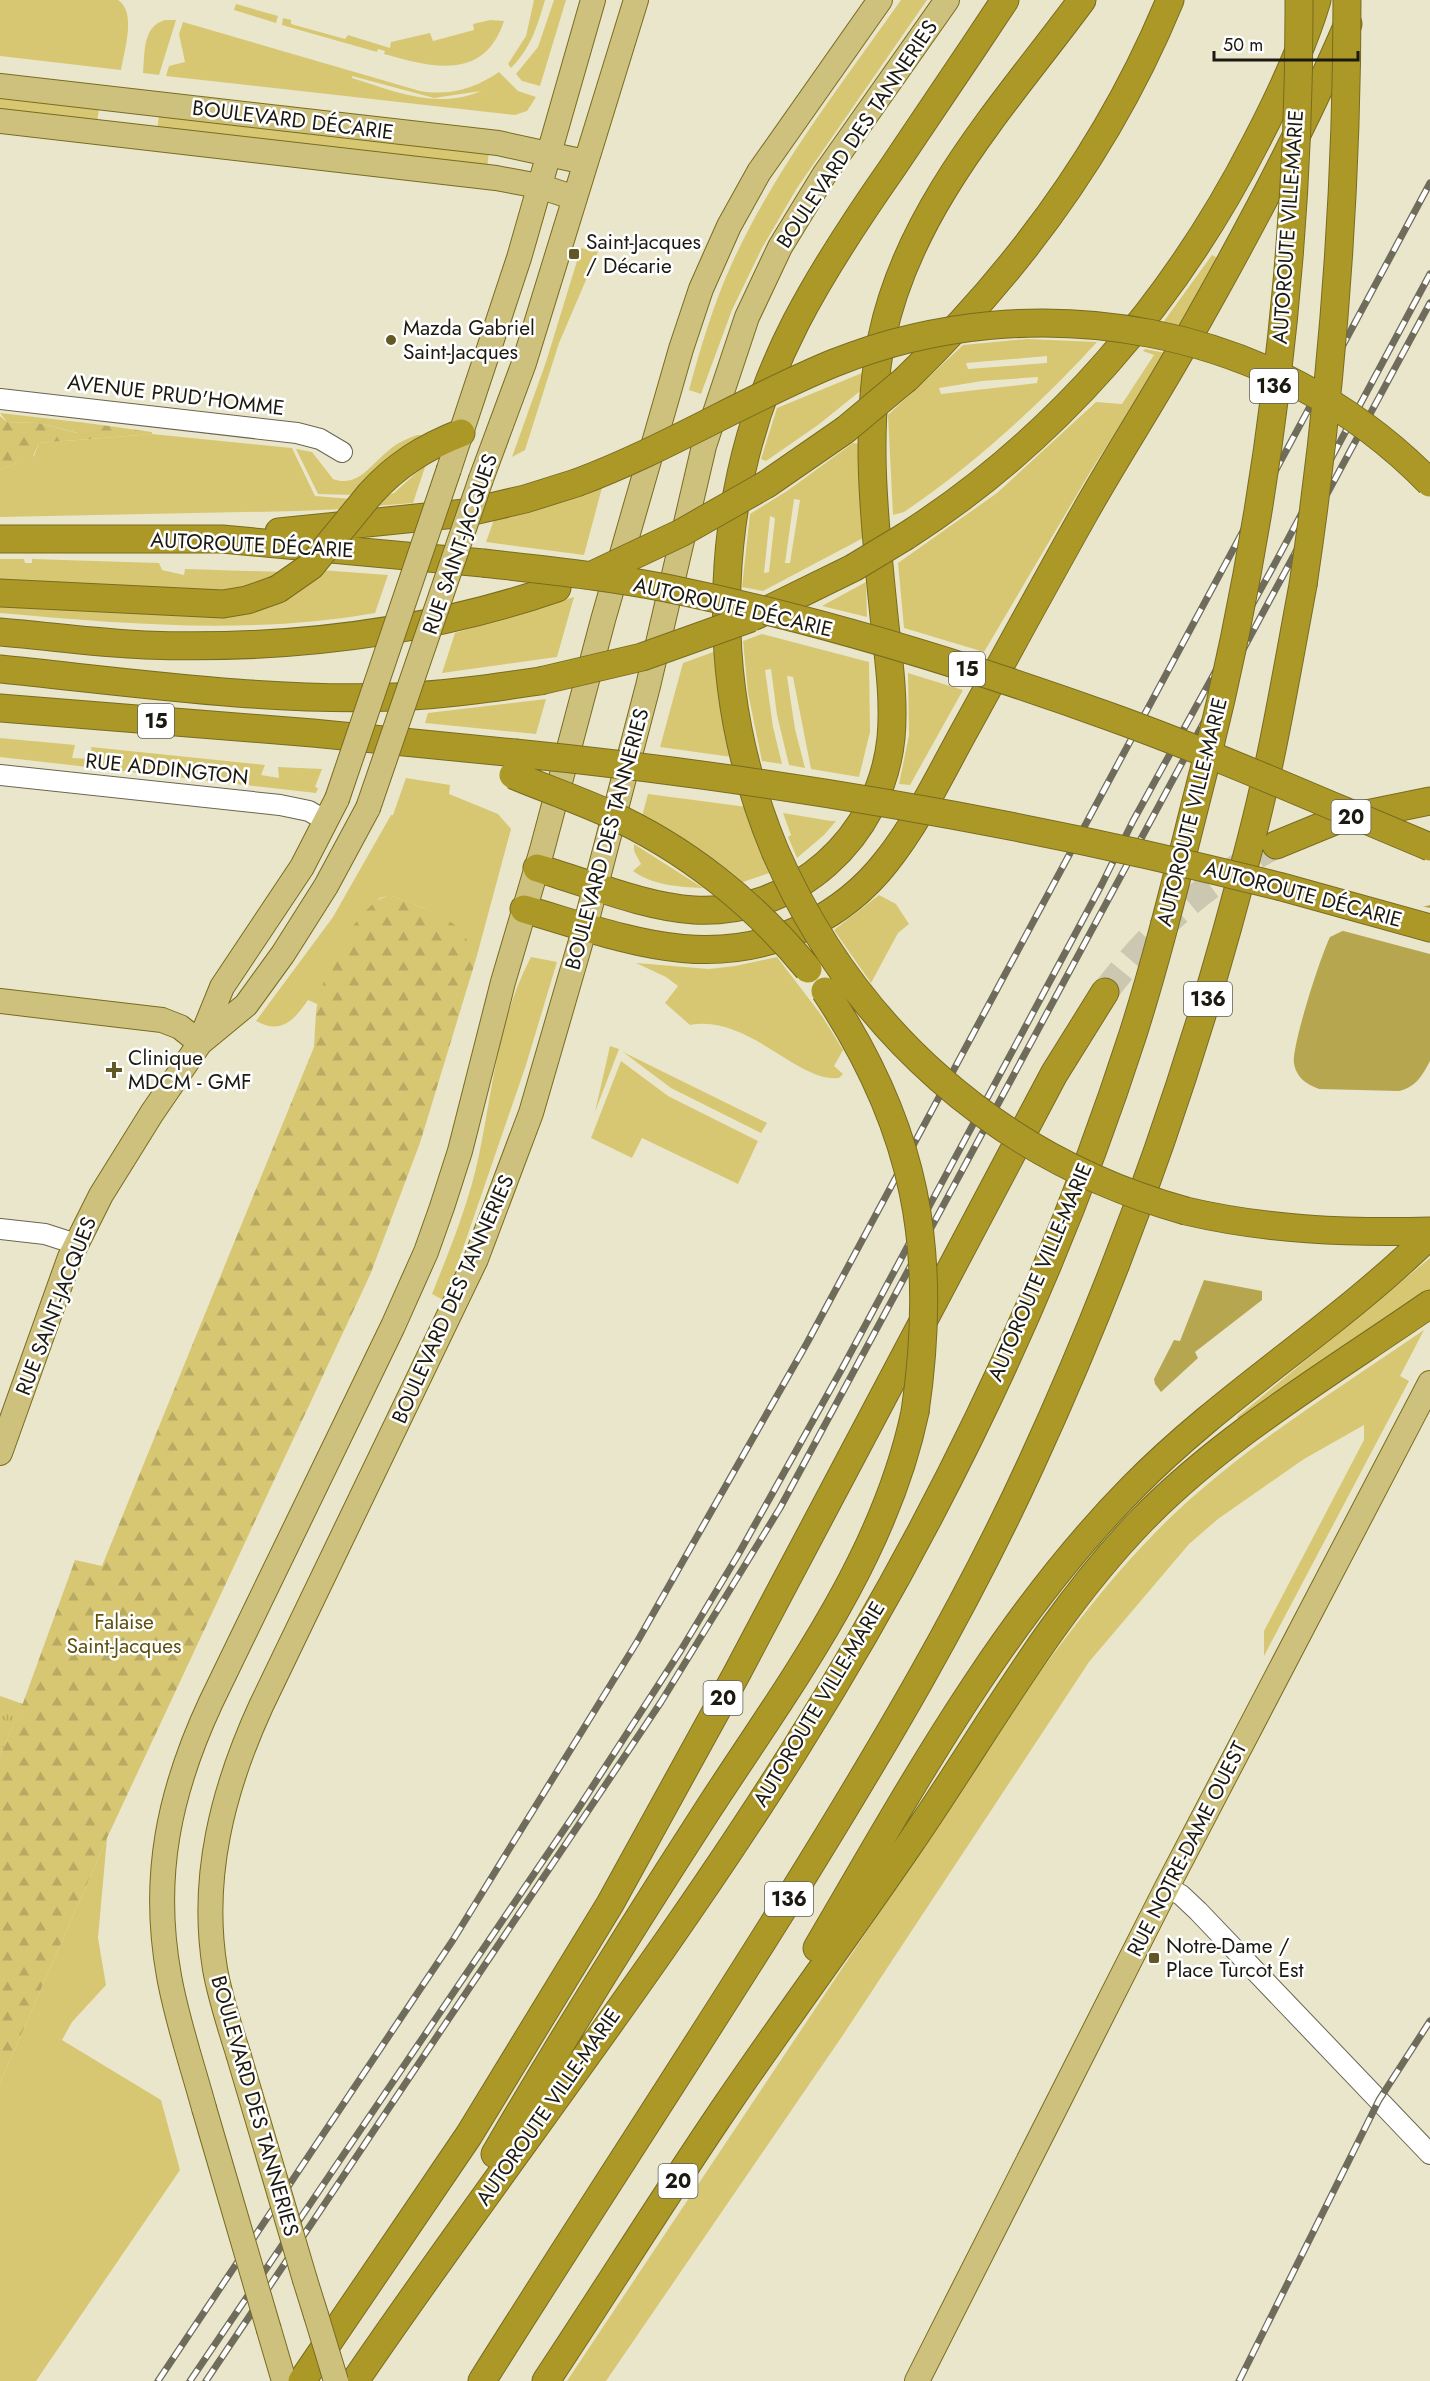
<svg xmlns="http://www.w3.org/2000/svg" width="1430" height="2381" viewBox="0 0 1430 2381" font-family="Jost,sans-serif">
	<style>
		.green { fill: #d7c773; fill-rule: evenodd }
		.forest { fill: url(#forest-firs) }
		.park { fill: url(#park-tufts) }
		.water { fill: #b7a650 }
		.pier { fill: #eae6cc }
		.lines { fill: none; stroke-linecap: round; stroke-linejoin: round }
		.highway-tunnel { stroke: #cbc7b0; stroke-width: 27; stroke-dasharray: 27 14; stroke-linecap: butt }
		.minor-casing { stroke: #6a654f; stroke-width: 22 }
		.major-casing { stroke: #796c1f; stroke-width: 26 }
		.highway-casing { stroke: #796c1f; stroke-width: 29 }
		.minor { stroke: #fff; stroke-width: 20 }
		.major { stroke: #cdc17d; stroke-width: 24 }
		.highway { stroke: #ac9827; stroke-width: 27 }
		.rail-casing { stroke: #6f6c5c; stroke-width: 7 }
		.rail { stroke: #fff; stroke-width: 4.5; stroke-dasharray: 14; stroke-linecap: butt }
		.major-bridge-casing { stroke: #796c1f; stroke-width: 26; stroke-linecap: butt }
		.highway-bridge-casing { stroke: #796c1f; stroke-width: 29; stroke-linecap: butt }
		.major-bridge { stroke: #cdc17d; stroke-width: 24 }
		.highway-bridge { stroke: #ac9827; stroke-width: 27 }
		.poi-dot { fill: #625825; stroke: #fff; stroke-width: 2 }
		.labels { text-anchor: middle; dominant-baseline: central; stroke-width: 5; stroke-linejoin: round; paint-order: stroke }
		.shield { fill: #fff; stroke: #5f5e58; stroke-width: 1.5 }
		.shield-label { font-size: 20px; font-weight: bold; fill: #1b1910 }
		.street-label { font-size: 21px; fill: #1b1910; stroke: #fff }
		.poi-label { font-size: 21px; fill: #1b1910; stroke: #fff; text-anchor: start }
		.park-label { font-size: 21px; fill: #5c500c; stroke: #fff }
	</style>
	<defs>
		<pattern id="forest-firs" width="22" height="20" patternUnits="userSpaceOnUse" patternTransform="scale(1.5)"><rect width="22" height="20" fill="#d7c773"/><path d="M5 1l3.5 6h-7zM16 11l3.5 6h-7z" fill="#b8aa62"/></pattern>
		<pattern id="park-tufts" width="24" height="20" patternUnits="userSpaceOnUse" patternTransform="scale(1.5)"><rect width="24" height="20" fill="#d7c773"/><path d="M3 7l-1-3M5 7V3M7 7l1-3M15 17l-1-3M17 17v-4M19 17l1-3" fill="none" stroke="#b8aa62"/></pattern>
	</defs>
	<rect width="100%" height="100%" fill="#eae6cc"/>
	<!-- green -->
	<path class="green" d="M0,0H118C137,12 124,51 121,70L0,56Z
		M534,0H545C537,27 531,48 511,68L508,64L526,36Z
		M554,0H566L540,86L522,81L516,74L538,47Z
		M901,0H927L797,188L762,248L732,310L701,394L689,390C701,346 714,302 733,261C776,167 842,84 901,0Z
		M236,4L278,16L276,23L234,10Z
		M283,18L291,20V24L345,39L348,35L390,48L391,42L430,33L433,41L474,30L473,24L490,20L504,21C484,82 431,67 384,54L385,51L378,49L377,52L282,25Z
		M165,20H176L159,75L143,73C145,54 142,26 165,20Z
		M183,22L420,91C450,96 474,89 499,72L518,91L536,97L527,111L515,115L166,76L169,66L185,62L179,34ZM352,76L434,98L481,91C437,110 394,91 352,78Z
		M0,96L99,108L97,123L0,112Z
		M159,115L489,152L487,168L157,130Z
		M581,248L598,252L559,343L525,450L512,457L546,362Z
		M1212,255L1219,259L1181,328L1162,324Z
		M1027,339L1097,342C1039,405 976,463 904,512L893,515L888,415L963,345ZM1047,356V363L968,369L966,363ZM1038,377L1037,383L941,394L939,388L982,381Z
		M1145,349L1166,353L1092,469L984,652L904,628L898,563L997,493L1096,402L1122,404L1154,355L1143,351Z
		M867,371L864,388L818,425L766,461L761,459L777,408Z
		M0,413L87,423L78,433L39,423L7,422Z
		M152,434L292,448L315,496L352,499L344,509L298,511L0,517V470L34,456L39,443Z
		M417,435H424L392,454L355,495L318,494L296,449L312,452L333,479C358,488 370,465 388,451C396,443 407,439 417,435Z
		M853,443L862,444L865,537L763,591L742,587L750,514L787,491ZM794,499L800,500L790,563H785ZM770,516L775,518L769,572L764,573Z
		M426,464L413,503L376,506L385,495L394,493Z
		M603,484L584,555L486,542L495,517Z
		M0,559H24L25,563H32V559L159,563L162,570L184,575L185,569L284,572L272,579L226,592L0,581Z
		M321,570L388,575L375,613C251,635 124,624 0,613V603L202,615Z
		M866,582L867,617L822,606Z
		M574,597L557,657L442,673L455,633Z
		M762,634L869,662L870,732L859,777L811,769L793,677L787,676L795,729L805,768L789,765L777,715L771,669L765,670L773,727L782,764L762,761L748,693L743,641Z
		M716,651L732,757L660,747L683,663Z
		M908,673L963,690L910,785L899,784L909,735Z
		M546,699L536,734L425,723L428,713Z
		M0,738L75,745L72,758L93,759L91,747L265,765L261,775L279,778L278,767L322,769L315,787L318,788L316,793L0,757Z
		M406,778L450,785L449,794L498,814L511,829L476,959L467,947L465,936L424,908L389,895L380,898L349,933L317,1004L308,1000C294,1020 282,1035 256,1021L333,917L391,815H393Z
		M648,794L747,807L772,872L740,883L642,816Z
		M783,813L831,821H836L824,835L797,858L788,837L791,835Z
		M634,844L703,888C679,887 652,885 633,871L641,864L634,851Z
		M879,895L896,904L909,924L898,933L871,983L834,930Z
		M531,957L557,962L526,1065L445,1301L432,1294C450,1249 469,1203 479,1155C493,1088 498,1019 531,957Z
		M777,957L822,1016L843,1050L834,1066L843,1074L839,1078C798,1083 748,1014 690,1025L665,1003L678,986L666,977L636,963L709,969L735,966Z
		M610,1046L619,1049L595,1112Z
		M623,1052L767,1123L761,1133L671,1088Z
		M621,1061L668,1096L758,1141L738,1184L642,1138L632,1158L591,1138Z
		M1430,1258V1293L1242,1423L1237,1417Z
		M1424,1330L1400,1376L1409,1381L1264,1656V1631L1364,1440V1425L1304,1459L1218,1519L1189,1544L1089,1662L843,2035L606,2381H567L1037,1676C1085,1611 1134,1548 1195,1495C1266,1433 1347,1383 1424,1330Z
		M107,1838L98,1938L106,1985L72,2022L62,2040L161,2100L180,2170L36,2381H0V2083Z"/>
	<!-- forest -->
	<path class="forest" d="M0,416L7,422L39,423L77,433L87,423L152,432V434L39,443L30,463H17L0,470Z
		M389,895C410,903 450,915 464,934C468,940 469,950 476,959L420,1143L370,1275L107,1838L0,2083V1755L23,1703L75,1560L102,1566L314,1047C315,1033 315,1019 317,1005C323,974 357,904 389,895Z"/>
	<!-- park -->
	<path class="park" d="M0,1696L23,1704L0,1755Z"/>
	<!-- water -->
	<path class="water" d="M1430,905V1061C1422,1076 1416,1087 1399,1091L1319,1089C1306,1084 1297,1078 1294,1064C1291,1047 1321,955 1330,937L1359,923Z
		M1204,1280L1262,1291V1300L1195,1352L1198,1358L1161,1392L1155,1384L1154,1379L1174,1340L1180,1341Z"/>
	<!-- pier -->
	<path class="pier" d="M1416,905L1430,908V954L1336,929Z"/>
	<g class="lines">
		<!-- highway-tunnel -->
		<path class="highway-tunnel" d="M1105,992C1151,930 1207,881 1276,845"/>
		<defs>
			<path id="minor" d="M0,399L297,433L320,439L342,452
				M0,775L280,805L309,811L326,821
				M0,1229L45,1234L76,1244
				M1167,1887L1181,1895L1198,1911L1430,2154"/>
			<path id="major" d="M0,86L498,143L585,162
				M0,121L496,178L539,186L575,198
				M449,469L519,258L593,0
				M481,479L524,363L636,0
				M0,1001L162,1020L180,1027L200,1043
				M200,1041L222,987L302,867L337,799
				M0,1453L70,1257L101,1195L152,1113L200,1043L246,1005L283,954L326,886L368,808
				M238,2053C229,2025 220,1997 215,1969C200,1877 223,1789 261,1706L476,1259L531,1113L585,927L648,686L704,446L747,317L780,247L824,175L947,0
				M204,2108C192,2064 177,2021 169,1976C151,1877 169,1792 211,1702L393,1326L426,1252L442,1207L460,1151L503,982L542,850L603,620L681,349L701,289L729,226L759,172L880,0
				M305,2280L316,2315
				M269,2330L284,2381
				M917,2381L1167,1887L1430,1383"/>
			<path id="highway" d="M906,379C1020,269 1110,146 1170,0
				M767,484L845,430
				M370,494C396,465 425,447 461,433
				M279,532L465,513L525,499L576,483
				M906,536C1057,439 1175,301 1256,142C1280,96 1302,50 1317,0
				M0,539H222L483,563
				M0,593L223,604L247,600L278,589
				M755,616L853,568
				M0,632C48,636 97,643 145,645C286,650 424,634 557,588
				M0,669C128,682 268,702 395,697C444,695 492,688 540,681
				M0,708L313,733L515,753
				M1276,845L1337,820L1430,801
				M775,851C704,680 711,487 796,322C824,268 858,217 893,167C930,112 968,56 1005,0
				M537,868C586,882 643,907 694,910C795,916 881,837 891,738C895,695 887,649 883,606C874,517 864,426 882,337C909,207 1005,104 1082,0
				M1282,887L1430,928
				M524,909C621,937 710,975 807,926C837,911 865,889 886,862C918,822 941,773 966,728C1005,657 1044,585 1084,514C1116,457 1152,402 1184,345C1244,240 1301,134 1348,24
				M1186,1211C1267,1230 1347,1233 1430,1231
				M817,1948C911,1788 1001,1621 1132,1488C1223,1395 1337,1327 1430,1235
				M495,2154C563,2038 634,1924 707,1811C788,1686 884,1560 915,1412
				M302,2381L469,2135L610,1904L736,1675L1054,1074L1105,992
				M355,2381C499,2170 658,1968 794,1751C934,1528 1052,1285 1133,1034C1161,946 1182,855 1205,766
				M482,2381C585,2217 692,2055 794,1891C880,1752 964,1611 1032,1462C1124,1262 1197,1053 1251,840C1273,756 1287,670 1303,585
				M546,2381C607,2289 666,2194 728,2103C788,2015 851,1930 911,1842C986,1733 1049,1616 1142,1520C1225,1435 1332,1372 1430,1304"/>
		</defs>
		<!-- minor casing -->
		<use href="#minor" class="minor-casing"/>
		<!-- major casing -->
		<use href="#major" class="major-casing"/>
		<!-- highway casing -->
		<use href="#highway" class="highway-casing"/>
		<!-- minor -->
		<use href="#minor" class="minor"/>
		<!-- major -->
		<use href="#major" class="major"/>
		<!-- highway -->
		<use href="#highway" class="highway"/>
		<defs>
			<path id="rail" d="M158,2381L453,1940L637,1642L807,1343L1430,183
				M190,2381L578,1809L681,1650L738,1555L844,1365L1102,884L1133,821L1273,567L1430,274
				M206,2381L661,1702L780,1508L1430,303
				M1239,2381L1379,2100L1430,2021"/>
		</defs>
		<!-- rail casing -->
		<use href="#rail" class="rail-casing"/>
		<!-- rail -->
		<use href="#rail" class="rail"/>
		<defs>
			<path id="major-bridge" d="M337,799L449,469
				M368,808L481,479
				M238,2053L305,2280
				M204,2108L269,2330
				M316,2315L336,2381"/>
			<path id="highway-bridge" d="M845,430L906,379
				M576,483C665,450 746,399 834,363C1036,282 1277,325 1430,483
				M483,563C544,570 605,576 666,588C817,619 967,665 1111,717C1219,756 1324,803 1430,847
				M853,568L906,536
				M590,576L681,533L767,484
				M1303,585C1332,391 1347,196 1347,0
				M278,589L311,566L370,494
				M540,681L642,657L751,618
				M515,753C774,779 1029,823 1282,887
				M1205,766C1268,517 1300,256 1299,0
				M513,775C544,788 576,799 607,813C685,848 754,903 808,969
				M775,851C853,1029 998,1159 1186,1211
				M825,991C916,1127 939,1250 915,1412"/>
		</defs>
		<!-- major-bridge casing -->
		<use href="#major-bridge" class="major-bridge-casing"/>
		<!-- highway-bridge casing -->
		<use href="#highway-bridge" class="highway-bridge-casing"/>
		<!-- major-bridge -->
		<use href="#major-bridge" class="major-bridge"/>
		<!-- highway-bridge -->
		<use href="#highway-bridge" class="highway-bridge"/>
	</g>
	<!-- markers -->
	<g class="poi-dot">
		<rect x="568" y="248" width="12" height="12" rx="3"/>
		<circle cx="391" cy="340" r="6"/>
		<path d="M111 1061h6v6h6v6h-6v6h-6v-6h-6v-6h6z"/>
		<rect x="1148" y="1952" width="12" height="12" rx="3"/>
	</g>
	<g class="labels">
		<!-- shield labels -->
		<g class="shield">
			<rect x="1250" y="369" width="48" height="34" rx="4.5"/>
			<rect x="949" y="652" width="36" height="34" rx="4.5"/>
			<rect x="138" y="704" width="36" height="34" rx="4.5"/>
			<rect x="1331.5" y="800" width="39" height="34" rx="4.5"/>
			<rect x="1184" y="982" width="48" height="34" rx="4.5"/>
			<rect x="703.5" y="1681" width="39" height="34" rx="4.5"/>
			<rect x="765" y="1882" width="48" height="34" rx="4.5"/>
			<rect x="658.5" y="2164" width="39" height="34" rx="4.5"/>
		</g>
		<g class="shield-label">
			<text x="1274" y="386">136</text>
			<text x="967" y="669">15</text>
			<text x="156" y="721">15</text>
			<text x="1351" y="817">20</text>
			<text x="1208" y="999">136</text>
			<text x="723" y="1698">20</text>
			<text x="789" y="1899">136</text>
			<text x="678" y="2181">20</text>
		</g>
		<!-- street labels -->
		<g class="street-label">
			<text transform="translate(293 120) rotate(7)">BOULEVARD DÉCARIE</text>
			<text transform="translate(857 134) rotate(-56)">BOULEVARD DES TANNERIES</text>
			<text transform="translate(1288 227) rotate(-86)">AUTOROUTE VILLE-MARIE</text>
			<text transform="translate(176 395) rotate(7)">AVENUE PRUD'HOMME</text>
			<text transform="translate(460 544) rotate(-71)">RUE SAINT-JACQUES</text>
			<text transform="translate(252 545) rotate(3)">AUTOROUTE DÉCARIE</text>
			<text transform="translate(733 607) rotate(13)">AUTOROUTE DÉCARIE</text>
			<text transform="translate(167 769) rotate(6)">RUE ADDINGTON</text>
			<text transform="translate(1192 812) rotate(-76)">AUTOROUTE VILLE-MARIE</text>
			<text transform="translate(607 839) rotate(-75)">BOULEVARD DES TANNERIES</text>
			<text transform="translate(1303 894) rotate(15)">AUTOROUTE DÉCARIE</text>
			<text transform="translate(1040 1272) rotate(-67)">AUTOROUTE VILLE-MARIE</text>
			<text transform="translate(453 1299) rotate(-66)">BOULEVARD DES TANNERIES</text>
			<text transform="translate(56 1306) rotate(-69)">RUE SAINT-JACQUES</text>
			<text transform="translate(819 1704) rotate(-59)">AUTOROUTE VILLE-MARIE</text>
			<text transform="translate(1187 1849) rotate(-63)">RUE NOTRE-DAME OUEST</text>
			<text transform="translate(255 2106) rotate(74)">BOULEVARD DES TANNERIES</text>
			<text transform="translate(548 2107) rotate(-55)">AUTOROUTE VILLE-MARIE</text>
		</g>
		<!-- poi labels -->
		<g class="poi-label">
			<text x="586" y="242">Saint-Jacques<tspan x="586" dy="24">/ Décarie</tspan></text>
			<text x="403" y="328">Mazda Gabriel<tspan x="403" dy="24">Saint-Jacques</tspan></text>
			<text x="128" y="1058">Clinique<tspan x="128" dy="24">MDCM - GMF</tspan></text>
			<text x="1166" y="1946">Notre-Dame /<tspan x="1166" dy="24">Place Turcot Est</tspan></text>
		</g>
		<!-- park labels -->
		<g class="park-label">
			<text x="124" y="1622">Falaise<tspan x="124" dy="24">Saint-Jacques</tspan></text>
		</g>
	</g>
	<!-- scale -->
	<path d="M1214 51v9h144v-9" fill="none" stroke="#1b1910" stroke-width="3"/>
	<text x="1223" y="51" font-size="18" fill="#1b1910" stroke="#ffffff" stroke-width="4.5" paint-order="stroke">50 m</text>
</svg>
